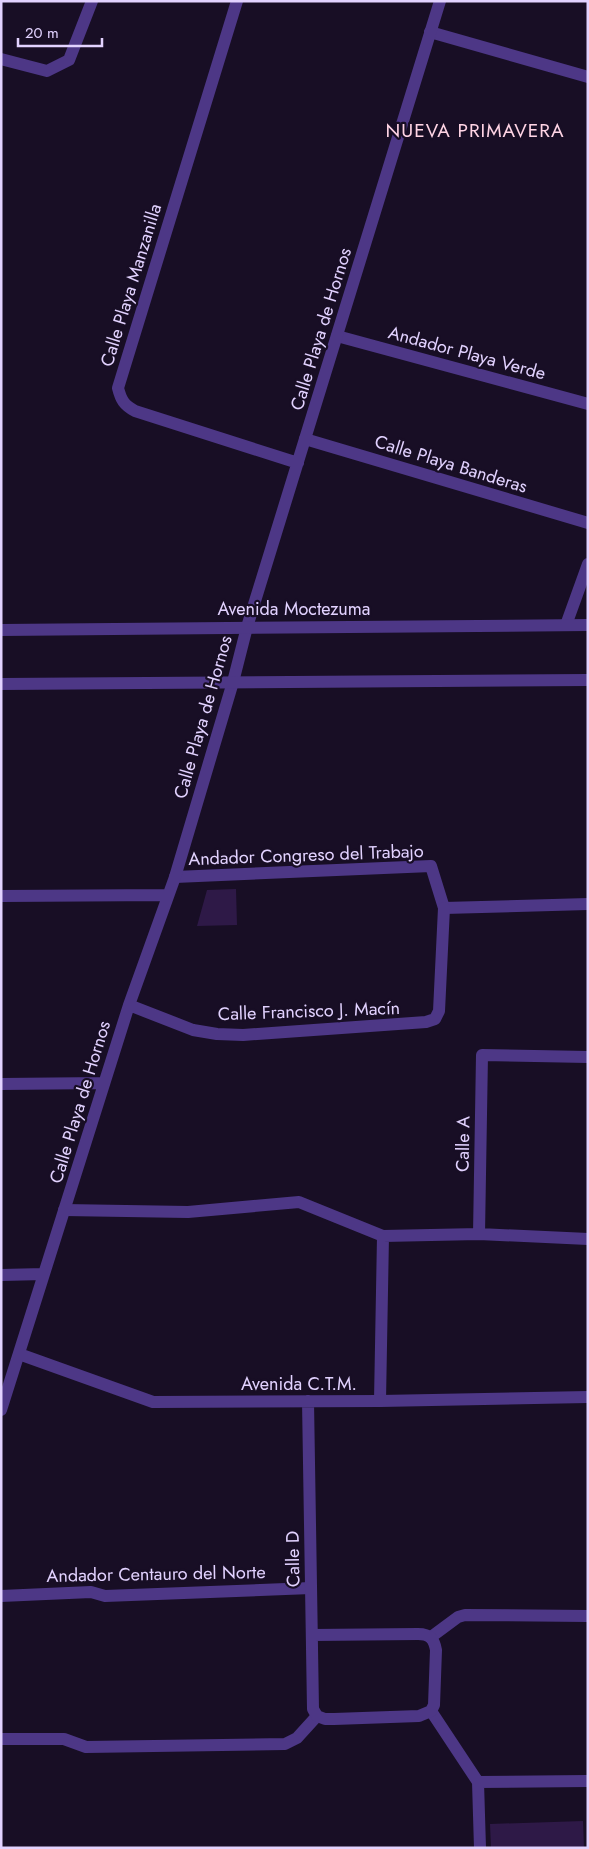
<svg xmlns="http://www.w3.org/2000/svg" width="589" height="1849" viewBox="0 0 589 1849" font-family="Jost,sans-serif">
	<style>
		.building { fill: #2e1947 }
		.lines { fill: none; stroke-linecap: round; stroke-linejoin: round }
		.pedestrian { stroke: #4d3786; stroke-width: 12 }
		.minor { stroke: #4d3786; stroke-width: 12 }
		.tertiary { stroke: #4d3786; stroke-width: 12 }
		.labels { text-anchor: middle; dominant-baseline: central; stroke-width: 4.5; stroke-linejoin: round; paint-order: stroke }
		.street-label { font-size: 18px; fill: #e2d2ff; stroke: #180e25 }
		.neighbourhood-label { font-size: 19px; letter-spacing: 1px; fill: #ffd4e5; stroke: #180e25 }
	</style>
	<rect width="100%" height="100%" fill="#180e25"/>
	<!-- building -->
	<path class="building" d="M236,889L237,925L197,926L207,890Z
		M583,1821L584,1848H491L490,1824Z"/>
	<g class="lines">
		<!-- pedestrian -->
		<path class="pedestrian" d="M430,32L588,77
			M337,336L588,404
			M305,439L588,523
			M566,625L588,564
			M175,877L431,866L444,908L588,904
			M64,1210L188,1212L299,1202L383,1236L479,1234L588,1239
			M479,1234L482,1055L588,1057
			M380,1401L383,1236
			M1,1596L91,1592L105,1596L311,1588
			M431,1637L458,1617L465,1615L588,1616
			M431,1711L478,1782
			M1,1739H64L86,1747L285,1744L297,1738L317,1716
			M478,1782L588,1781
			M478,1782L480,1848"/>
		<!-- minor -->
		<path class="minor" d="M237,1L118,388C121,400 124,405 135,411L298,463
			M1,59L47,71L69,60L92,1
			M1,896L168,895
			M129,1005L193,1030L217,1034L243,1035L426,1022L435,1019L439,1011L444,908
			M1,1084L104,1083
			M1,1275L44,1274
			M19,1354L153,1402L380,1401L588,1397
			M308,1401L313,1709L317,1716L325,1719H334L419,1716L431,1711L434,1705L436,1650C434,1639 430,1634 418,1634L312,1635
			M1,1410L129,1005L175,877L233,682L247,627L440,1"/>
		<!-- tertiary -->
		<path class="tertiary" d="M1,630L588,625
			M1,684L588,680"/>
	</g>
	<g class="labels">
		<!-- street labels -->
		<g class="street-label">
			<text transform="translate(131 285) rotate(-73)">Calle Playa Manzanilla</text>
			<text transform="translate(321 329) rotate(-73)">Calle Playa de Hornos</text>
			<text transform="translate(467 353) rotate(15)">Andador Playa Verde</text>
			<text transform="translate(451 464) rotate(17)">Calle Playa Banderas</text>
			<text x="294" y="609">Avenida Moctezuma</text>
			<text transform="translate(203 717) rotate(-74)">Calle Playa de Hornos</text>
			<text transform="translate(306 855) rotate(-2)">Andador Congreso del Trabajo</text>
			<text transform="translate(309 1011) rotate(-2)">Calle Francisco J. Macín</text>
			<text transform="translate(80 1102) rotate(-73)">Calle Playa de Hornos</text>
			<text transform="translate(463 1144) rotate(-89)">Calle A</text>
			<text x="299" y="1384">Avenida C.T.M.</text>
			<text transform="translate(293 1559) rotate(-91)">Calle D</text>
			<text transform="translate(156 1574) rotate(-1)">Andador Centauro del Norte</text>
		</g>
		<!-- neighbourhood labels -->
		<g class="neighbourhood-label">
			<text x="475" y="130">NUEVA PRIMAVERA</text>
		</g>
	</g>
	<!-- border -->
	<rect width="589" height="1849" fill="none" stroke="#e2d2ff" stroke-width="5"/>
	<!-- scale -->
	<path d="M18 38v8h84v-8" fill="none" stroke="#e2d2ff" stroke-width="2.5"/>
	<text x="25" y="38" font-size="15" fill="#e2d2ff" stroke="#180e25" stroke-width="4" paint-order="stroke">20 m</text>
</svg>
